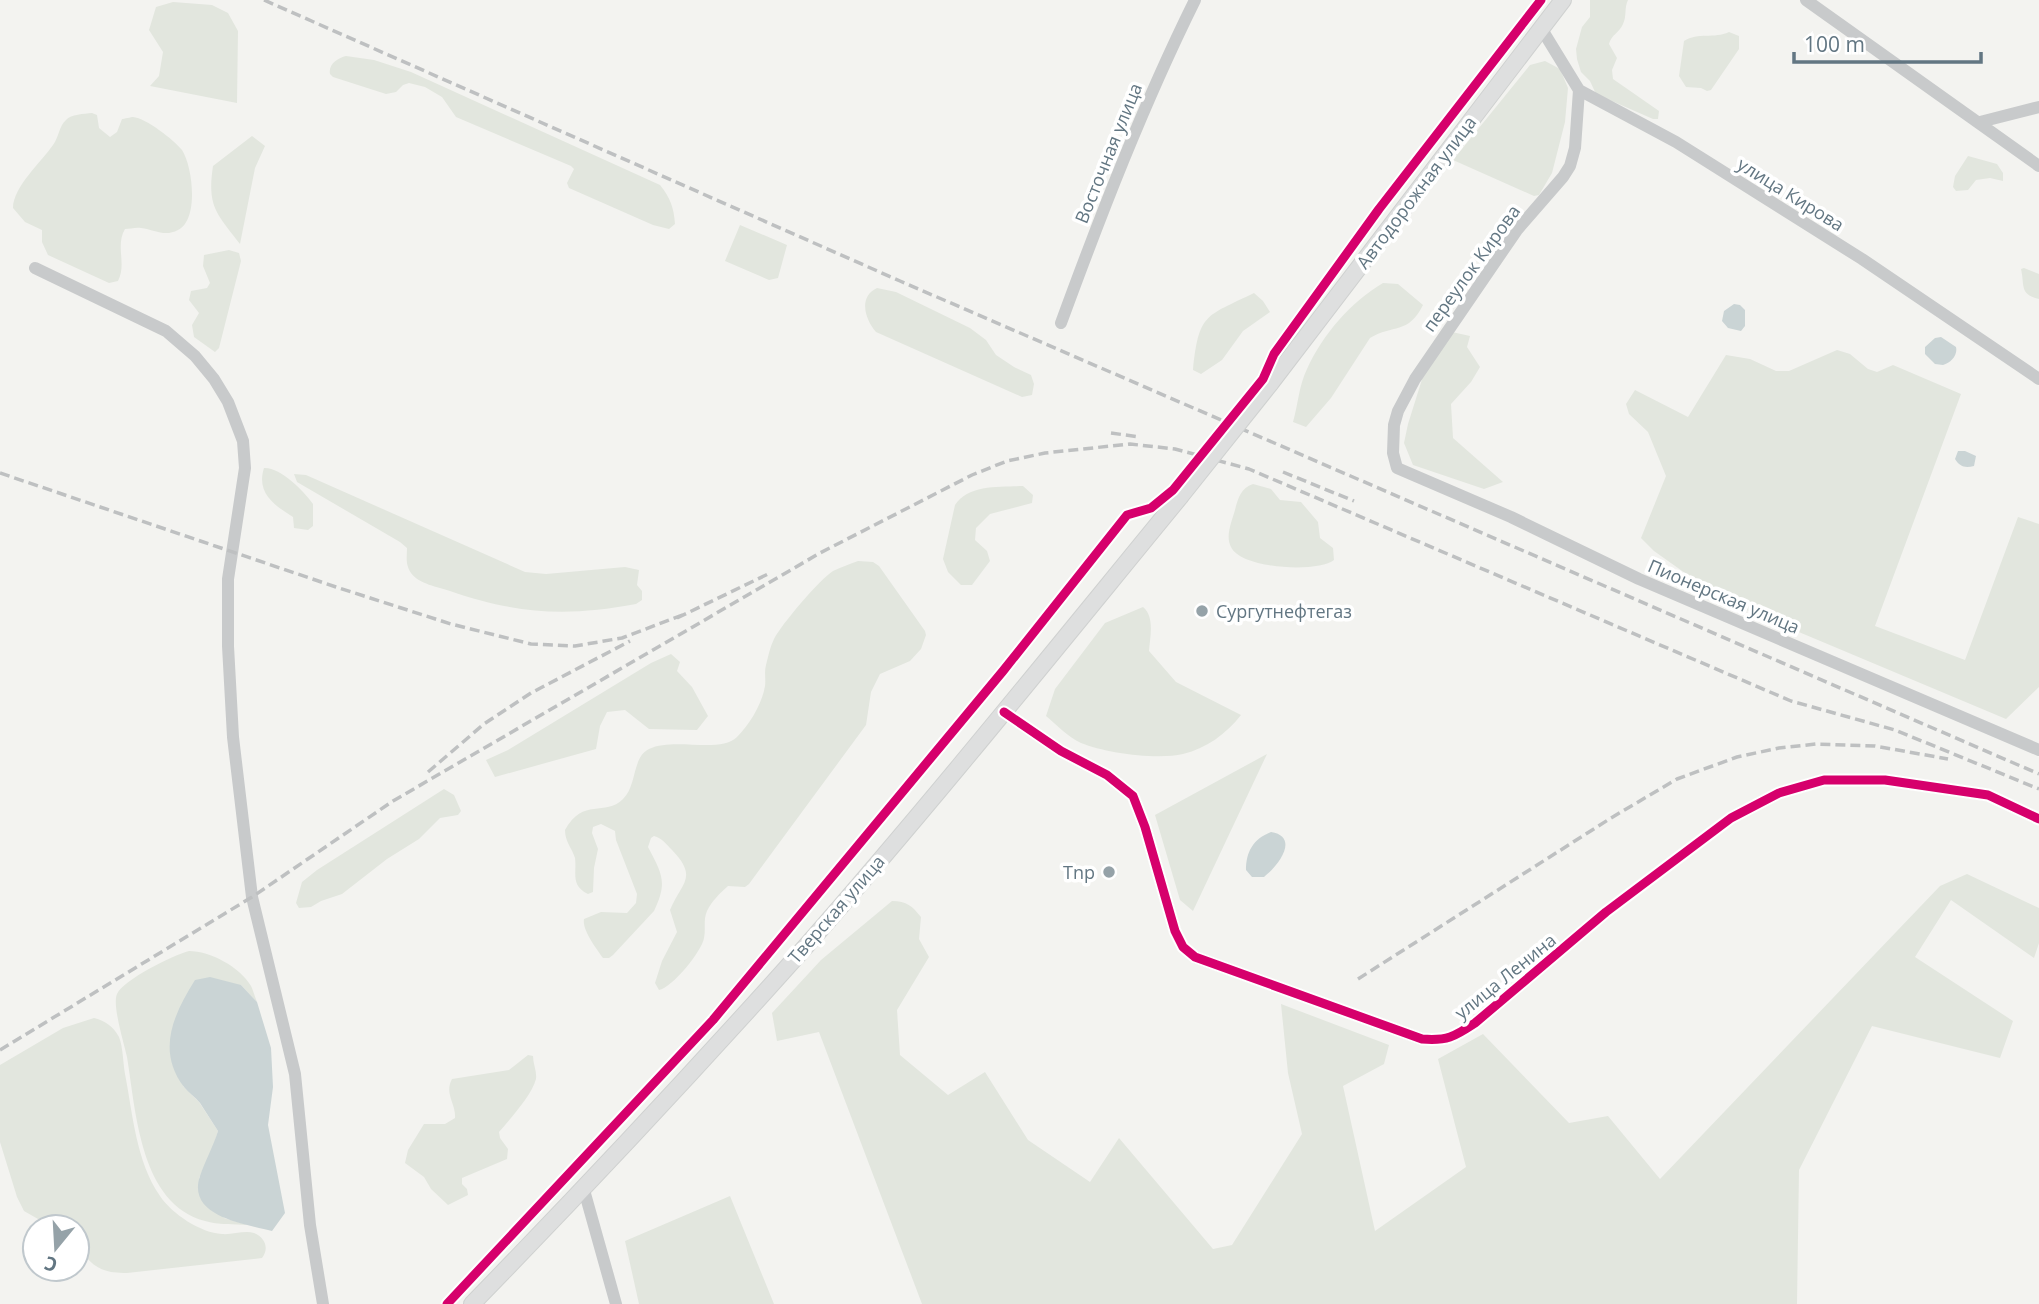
<svg xmlns="http://www.w3.org/2000/svg" width="2039" height="1304" viewBox="0 0 2039 1304" font-family="'Open Sans',sans-serif">
	<style>
		.green { fill: #e2e6de }
		.water { fill: #cad4d5 }
		.lines { fill: none; stroke-linecap: round; stroke-linejoin: round }
		.secondary-casing { stroke: #cfd1d0; stroke-width: 18 }
		.minor { stroke: #c8cacb; stroke-width: 12 }
		.secondary { stroke: #dedfdf; stroke-width: 16 }
		.rail { stroke: #bec0c1; stroke-width: 3.5; stroke-dasharray: 10 5; stroke-linecap: butt }
		.secondary-bridge-casing { stroke: #cfd1d0; stroke-width: 18; stroke-linecap: butt }
		.secondary-bridge { stroke: #dedfdf; stroke-width: 16 }
		.cycleway-casing { stroke: #fff; stroke-width: 13 }
		.cycleway { stroke: #d6006c; stroke-width: 9 }
		.poi-dot { fill: #95a2a8; stroke: #fff; stroke-width: 2.5 }
		.labels { text-anchor: middle; dominant-baseline: central; stroke-width: 7; stroke-linejoin: round; paint-order: stroke }
		.street-label { font-size: 18px; fill: #627682; stroke: #fff }
		.poi-label { font-size: 18px; fill: #627682; stroke: #fff; text-anchor: start }
	</style>
	<rect width="100%" height="100%" fill="#f3f3f0"/>
	<!-- green -->
	<path class="green" d="M1590,0H1628C1624,8 1627,16 1623,24C1620,32 1611,35 1609,44L1617,58L1612,70L1613,79L1659,111L1658,119H1653L1596,94L1590,81L1581,72L1577,59L1576,49L1582,27L1590,17Z
		M173,2L212,5L228,13L238,31L237,103L150,86L159,76L163,52L149,30L156,7Z
		M1729,32L1739,36V49L1711,90L1707,91L1701,88L1686,87L1679,76L1684,41C1698,32 1714,39 1729,32Z
		M346,56L374,60L411,72L660,185C670,197 674,208 675,224L669,229L653,225L569,188L567,183L574,169L571,166L456,117L442,97L425,87L409,83L403,85L396,92L386,94L333,77L330,74C328,64 338,58 346,56Z
		M1545,61L1560,69L1568,88L1565,122L1552,173L1539,195L1534,196L1453,160L1530,65Z
		M92,113L97,115L99,128L110,137L117,132L122,119C123,119 132,117 133,117C146,118 174,140 182,150C193,167 199,220 178,230C165,237 155,230 141,228C136,227 130,229 125,229C115,246 127,264 118,281L109,283L48,255L42,242V230L25,222L13,208C13,187 42,161 53,145C59,137 59,126 66,120C71,114 84,114 92,113Z
		M252,136L265,146L255,168L240,244C216,213 207,206 213,166Z
		M1968,156L1997,164L2003,173V181L1990,178L1976,180L1968,190L1956,191L1953,187L1955,176Z
		M740,225L787,245L778,278L769,280L725,261Z
		M229,250L239,253L241,261L219,348L215,352L194,337L192,325L199,313L189,300L191,291L207,288L210,283L203,266L204,255Z
		M2024,268L2039,274V299C2019,294 2025,286 2021,269Z
		M1383,283L1398,284L1423,305C1408,335 1393,324 1370,338L1331,398L1306,427L1293,422C1298,405 1299,385 1307,369C1323,334 1351,302 1383,283Z
		M877,288L896,292L970,328L986,340L996,355L1014,367L1031,375L1034,384L1032,395L1022,397L876,332C865,319 858,297 877,288Z
		M1254,293L1263,301L1270,312L1243,331L1222,360L1201,374L1193,370C1199,313 1205,317 1254,293Z
		M1452,332L1470,336L1467,347L1480,367L1471,382L1451,404L1453,438L1503,482L1484,489L1413,465L1404,443L1408,424L1424,373Z
		M1837,350L1850,354L1868,369L1877,372L1893,365L1961,394L1875,626L1965,660L2018,517L2039,524V687L2006,719L1723,600L1654,551L1641,538L1666,476L1648,432L1629,414L1626,404L1635,390L1688,417L1726,355L1750,359L1776,371H1789Z
		M264,468C280,467 304,491 313,504V526L308,530L294,528L293,517C274,505 256,493 264,468Z
		M294,474L306,475L525,572L546,574L625,567L639,570L637,585L642,591V600L636,604C566,617 517,614 450,591C438,587 419,584 411,573C405,564 407,557 407,548L400,542L297,482Z
		M1253,484L1271,489L1280,500L1301,502L1318,522L1320,538L1333,548L1334,560C1318,573 1241,569 1231,547C1225,536 1232,521 1235,510C1238,498 1241,488 1253,484Z
		M1023,486L1033,495L1032,503L990,514L976,528L975,540L987,551L990,561L972,585H961L948,572L943,559L955,505C968,484 1001,487 1023,486Z
		M858,561L873,562L879,566L925,631L926,635L921,649L910,661L880,674L871,692L866,725L749,884L745,887L728,886C720,893 712,901 707,911C703,920 706,929 704,938C702,951 672,988 659,990L655,983L662,961L677,932L670,910C681,883 699,878 672,850C666,844 662,838 654,836L651,838L648,847C662,874 668,882 654,911L613,955L609,958H603C596,948 582,930 584,919L601,912L627,913L636,903L637,894L616,840L615,831L601,824L593,827L592,833L598,849L594,868L593,892L588,894C570,885 577,873 575,858C572,848 565,842 565,830C583,797 605,817 623,799C637,786 632,757 649,749C675,737 720,754 737,737C750,724 762,704 765,686C766,679 764,672 766,665C768,657 770,647 774,639C781,625 820,579 833,571C841,567 850,564 858,561Z
		M1143,607C1155,617 1150,637 1149,651L1176,682L1241,715C1226,734 1207,748 1183,754C1157,760 1105,753 1081,743C1068,737 1057,725 1046,716L1055,689L1105,623Z
		M671,654L680,662L677,671L692,687L708,716L697,730L649,729L625,710L607,712L600,726L596,749L495,777L486,760L508,750L651,663Z
		M1267,754L1193,911L1180,900L1155,815Z
		M444,789L454,795L461,811L458,815L440,818L419,839L387,859L342,894L321,901L311,907L299,908L296,903L302,882L317,870Z
		M1967,874L2039,908V943L2034,958L1951,900L1915,957L2013,1021L2000,1058L1872,1026L1799,1170L1797,1304H922L819,1032L777,1041L772,1013L821,960L892,901C907,901 912,906 921,917L919,939L929,957L897,1010L900,1055L948,1095L985,1072L1028,1140L1090,1182L1119,1138L1213,1249L1232,1245L1302,1134L1288,1073L1281,1004L1389,1045L1384,1064L1343,1086L1375,1231L1466,1167L1438,1059L1483,1034L1569,1123L1608,1116L1660,1179L1940,886Z
		M189,951C210,951 240,967 251,986C253,990 255,997 257,1002L241,985L183,1086L199,1102L218,1131L211,1155L199,1178L224,1218L248,1225C234,1224 218,1225 205,1221C140,1204 136,1112 127,1057C124,1043 112,1005 117,994C123,980 173,955 189,951Z
		M94,1018C104,1020 114,1027 119,1037C123,1047 123,1062 125,1074C133,1115 136,1161 160,1196C172,1214 201,1233 222,1234C232,1235 245,1230 254,1233C266,1238 269,1249 262,1258L127,1273C100,1273 94,1267 77,1247V1227H52L24,1211L17,1197L0,1142V1065L63,1028Z
		M528,1055L533,1056C533,1064 537,1071 536,1079C532,1095 510,1119 499,1132L500,1138L508,1149L507,1159L462,1178V1184L467,1189L468,1195L448,1205L431,1189L424,1177L405,1163L408,1150L424,1124H445L455,1118C456,1103 444,1094 452,1079L509,1070Z
		M730,1196L774,1304H639L625,1241Z"/>
	<!-- water -->
	<path class="water" d="M1734,304L1740,305L1745,310V326L1741,331L1728,328L1722,321L1724,311Z
		M1941,337L1956,347C1958,355 1951,363 1943,365L1935,364L1925,354V347L1935,338Z
		M1958,451H1965L1976,456L1974,466C1965,468 1960,467 1955,459Z
		M1271,832C1301,837 1277,867 1264,877H1252L1246,870C1246,852 1253,839 1271,832Z
		M210,977L241,985L257,1002L271,1048L273,1087L268,1125L285,1213L272,1231C246,1224 186,1217 200,1176C205,1161 213,1147 218,1131C212,1122 206,1112 200,1103C195,1097 189,1093 184,1087C156,1050 174,1014 195,980Z"/>
	<g class="lines">
		<defs>
			<path id="secondary" d="M1270,384L1563,0
				M472,1304C586,1187 698,1067 807,945C935,799 1057,647 1180,497"/>
		</defs>
		<!-- secondary casing -->
		<use href="#secondary" class="secondary-casing"/>
		<!-- minor -->
		<path class="minor" d="M1806,0L2039,166
			M1541,28L1579,90L1676,142L1862,259L2039,379
			M1579,90L1575,148L1570,166L1563,177L1517,230L1415,379L1398,411L1394,425L1393,453L1397,468L1511,517L1639,579L2039,750
			M1980,122L2039,107
			M35,268L166,331L195,356L214,379L228,402L243,441L245,468L228,579V646L233,737L252,897L295,1074L310,1225L323,1304
			M1061,323C1101,214 1143,105 1195,0
			M1004,712L1061,751L1107,775L1133,796L1145,827L1175,931L1183,947L1195,957L1422,1039C1447,1041 1454,1037 1475,1023L1606,912L1731,818L1779,793L1824,780H1885L1988,795L2039,819
			M584,1190L616,1304"/>
		<!-- secondary -->
		<use href="#secondary" class="secondary"/>
		<!-- rail -->
		<path class="rail" d="M264,0L900,281L2039,774
			M1111,433L1140,437
			M1283,472L1354,501
			M0,473L336,587L451,624L531,644L575,646L622,638L685,614
			M677,618L768,574
			M428,772L484,724L531,693L630,641
			M1358,979L1611,818L1677,779L1737,757L1779,748L1816,744L1875,746L1948,759
			M0,1050L252,897L393,801L820,553L972,475L1007,461L1045,453L1130,444L1175,449L1249,469L1791,701L1895,730L2039,789"/>
		<defs>
			<path id="secondary-bridge" d="M1180,497L1270,384"/>
		</defs>
		<!-- secondary-bridge casing -->
		<use href="#secondary-bridge" class="secondary-bridge-casing"/>
		<!-- secondary-bridge -->
		<use href="#secondary-bridge" class="secondary-bridge"/>
		<defs>
			<path id="cycleway" d="M1004,712L1061,751L1107,775L1133,796L1145,827L1175,931L1183,947L1195,957L1422,1039C1447,1041 1454,1037 1475,1023L1606,912L1731,818L1779,793L1824,780H1885L1988,795L2039,819
				M447,1304L713,1020L1003,671L1127,515L1151,508L1173,490L1263,379L1274,354L1379,209L1541,0"/>
		</defs>
		<!-- cycleway casing -->
		<use href="#cycleway" class="cycleway-casing"/>
		<!-- cycleway -->
		<use href="#cycleway" class="cycleway"/>
	</g>
	<!-- markers -->
	<g class="poi-dot">
		<circle cx="1202" cy="611" r="7"/>
		<circle cx="1109" cy="872" r="7"/>
	</g>
	<g class="labels">
		<!-- street labels -->
		<g class="street-label">
			<text transform="translate(1108 153) rotate(-68)">Восточная улица</text>
			<text transform="translate(1416 192) rotate(-53)">Автодорожная улица</text>
			<text transform="translate(1791 194) rotate(32)">улица Кирова</text>
			<text transform="translate(1471 268) rotate(-54)">переулок Кирова</text>
			<text transform="translate(1724 596) rotate(23)">Пионерская улица</text>
			<text transform="translate(836 909) rotate(-49)">Тверская улица</text>
			<text transform="translate(1505 976) rotate(-39)">улица Ленина</text>
		</g>
		<!-- poi labels -->
		<g class="poi-label">
			<text x="1216" y="611">Сургутнефтегаз</text>
			<text x="1095" y="872" text-anchor="end">Tnp</text>
		</g>
	</g>
	<!-- north arrow -->
	<g transform="translate(56 1248) rotate(198)"><circle r="33" fill="#ffffff" stroke="#c0c8cd" stroke-width="2"/>
	<path d="M0-5L12 26L0 18L-12 26Z" fill="#95a2a8"/>
	<text y="-10" font-size="19" font-weight="bold" text-anchor="middle" fill="#627682">С</text>
	</g>
	<!-- scale -->
	<path d="M1794 52v10h187v-10" fill="none" stroke="#627682" stroke-width="3.5"/>
	<text x="1804" y="52" font-size="21" fill="#627682" stroke="#ffffff" stroke-width="5" paint-order="stroke">100 m</text>
</svg>
